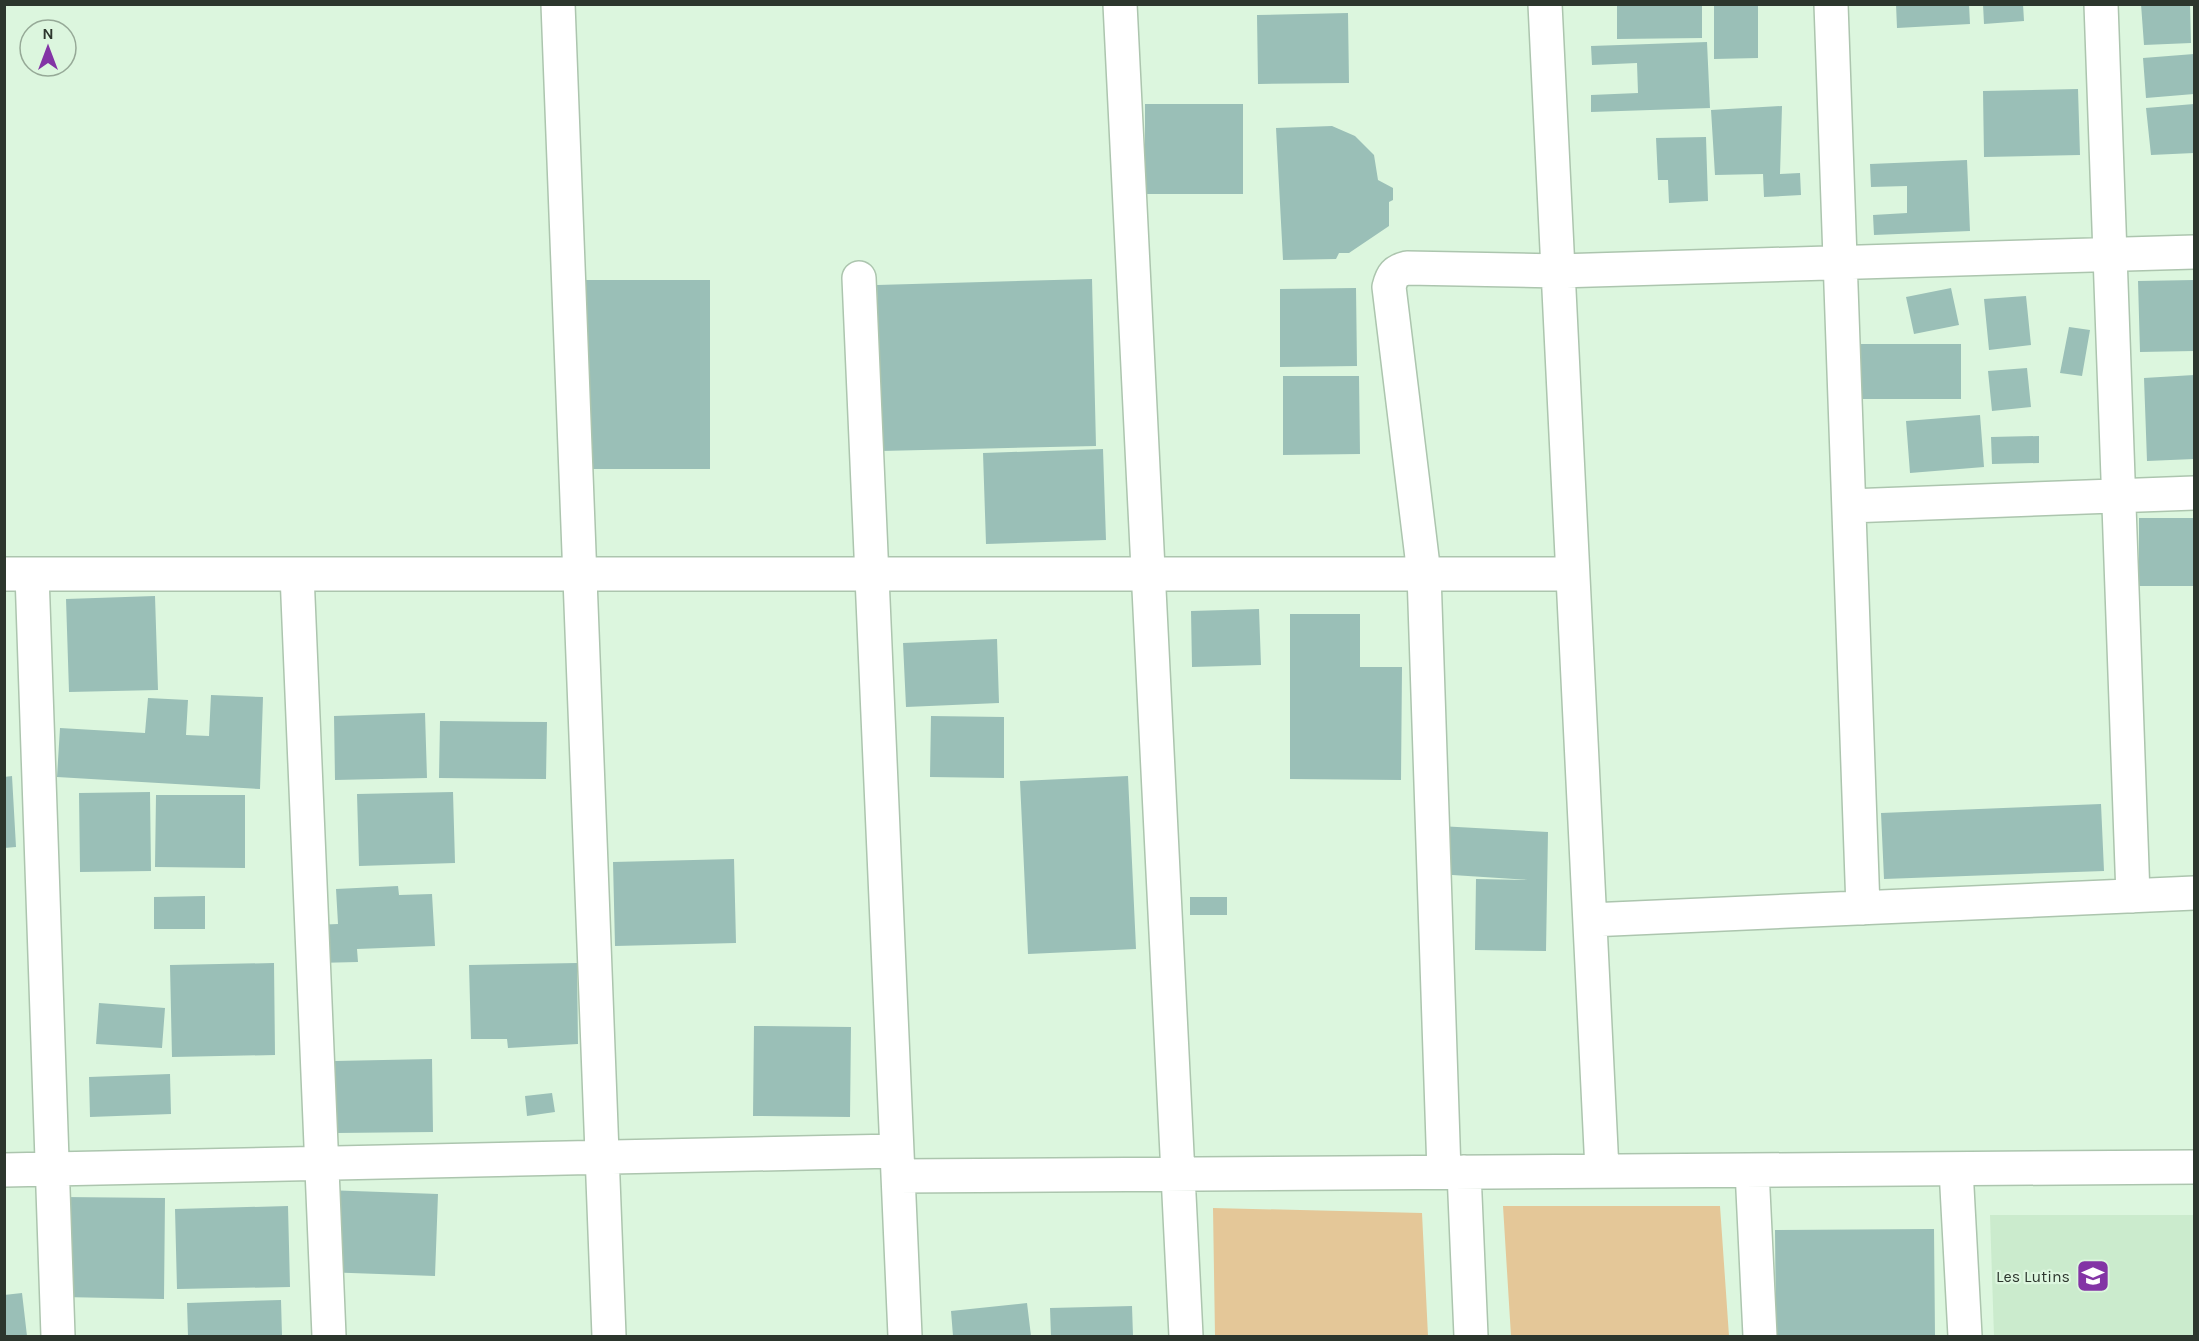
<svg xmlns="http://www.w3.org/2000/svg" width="2199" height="1341" viewBox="0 0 2199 1341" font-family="Karla,sans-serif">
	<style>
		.built { fill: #cbebcd }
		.green { fill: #e4c798 }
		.building { fill: #9abfb7 }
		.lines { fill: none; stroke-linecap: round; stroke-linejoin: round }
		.minor-casing { stroke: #acc5ae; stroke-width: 36 }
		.minor { stroke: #fff; stroke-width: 33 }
		.labels { text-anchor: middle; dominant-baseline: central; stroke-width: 4.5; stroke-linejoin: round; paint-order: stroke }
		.poi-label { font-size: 16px; fill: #2c362d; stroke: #dcf6de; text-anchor: end }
	</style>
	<rect width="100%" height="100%" fill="#dcf6de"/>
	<!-- built -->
	<path class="built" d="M1990,1215H2194V1336H1994Z"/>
	<!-- green -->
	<path class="green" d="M1503,1206H1720L1729,1336H1511Z
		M1213,1208L1422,1213L1428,1336H1215Z"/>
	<!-- building -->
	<path class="building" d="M1617,4H1702V38L1617,39Z
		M1714,4H1758V58L1714,59Z
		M1896,4H1969L1970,24L1897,28Z
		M1983,4H2023L2024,21L1984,24Z
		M2141,4H2190L2191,43L2144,45Z
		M1348,13L1349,83L1258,84L1257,15Z
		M1707,42L1710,108L1591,112V95L1638,93L1637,63L1592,65L1591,46Z
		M2194,54V94L2146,98L2143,58Z
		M2078,89L2080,155L1984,157L1983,91Z
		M1145,104H1243V194H1145Z
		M2194,104V153L2151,155L2146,108Z
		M1782,106L1780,174L1800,173L1801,195L1764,197L1763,174L1715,175L1711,110Z
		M1332,126L1355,136L1374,155L1378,180L1393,188V200L1389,202V226L1349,253H1339L1336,259L1283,260L1276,128Z
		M1706,137L1708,201L1669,203L1668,180H1658L1656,138Z
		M1967,160L1970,231L1874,235L1873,215L1907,213V186L1871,187L1870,164Z
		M1092,279L1096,446L881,451L877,285Z
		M585,280H710V469H585Z
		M2194,280V351L2140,352L2138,281Z
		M1356,288L1357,366L1280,367V289Z
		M1951,288L1959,325L1914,334L1906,297Z
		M2026,296L2031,345L1989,350L1984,299Z
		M2069,327L2090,330L2082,376L2060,373Z
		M1858,344H1961V399H1858Z
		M2027,368L2031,407L1992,411L1988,371Z
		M2194,375V459L2147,461L2144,378Z
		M1283,376H1359L1360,454L1283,455Z
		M1980,415L1984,467L1910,473L1906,421Z
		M2039,436V463L1992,464L1991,437Z
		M1103,449L1106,540L986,544L983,453Z
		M2139,518H2194V586H2139Z
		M155,596L158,690L69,692L66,599Z
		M1259,609L1261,665L1192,667L1191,611Z
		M1290,614H1360V667H1402L1401,780L1290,779Z
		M997,639L999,703L906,707L903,643Z
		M211,695L263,697L260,789L57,777L60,728L145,733L148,698L188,700L186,735L209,736Z
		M425,713L427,778L335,780L334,716Z
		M931,716L1004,717V778L930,777Z
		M440,721L547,722L546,779L439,778Z
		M12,776L16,847L4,848V777Z
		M1128,776L1136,949L1028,954L1020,781Z
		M150,792L151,871L80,872L79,793Z
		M453,792L455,863L359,866L357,794Z
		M156,795H245V868L155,867Z
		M2101,804L2104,871L1884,879L1881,813Z
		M1439,826L1548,832L1546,951L1475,950L1476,879L1528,880L1437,874Z
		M734,859L736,943L615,946L613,862Z
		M398,886L399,895L432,894L435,946L357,949L358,962L316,963L314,925L338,924L336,889Z
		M205,896V929H154V897Z
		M1190,897H1227V915H1190Z
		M274,963L275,1055L172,1057L170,965Z
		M577,963L578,1044L508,1048L507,1039H471L469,965Z
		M99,1003L165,1008L162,1048L96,1044Z
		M754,1026L851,1027L850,1117L753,1116Z
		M432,1059L433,1132L336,1133L335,1061Z
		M170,1074L171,1114L90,1117L89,1077Z
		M552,1093L555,1112L527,1116L525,1096Z
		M325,1190L438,1194L435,1276L323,1272Z
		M63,1197L165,1198L164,1299L62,1297Z
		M288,1206L290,1287L177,1289L175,1209Z
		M1934,1229L1935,1336H1776L1775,1230Z
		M22,1293L27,1336H4V1295Z
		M281,1300L282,1336H188L187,1303Z
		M1027,1303L1031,1336H953L951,1311Z
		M1132,1306L1133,1336H1051L1050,1308Z"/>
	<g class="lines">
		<defs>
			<path id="minor" d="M558,4L609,1336
				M1120,4L1186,1336
				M1545,4L1602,1170
				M1831,4L1863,908
				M2101,4L2133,896
				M859,278L905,1336
				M1849,506L2194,493
				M4,574H1572
				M32,574L58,1336
				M297,574L329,1336
				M1590,920L2194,893
				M1956,1169L1965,1336
				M4,1170L897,1151
				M1752,1170L1760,1336
				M1444,1172L1424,574L1389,287C1392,275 1395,271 1407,268L1558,271L2194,252
				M1464,1172L1471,1336
				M898,1176L2194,1167"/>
		</defs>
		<!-- minor casing -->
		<use href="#minor" class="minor-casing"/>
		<!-- minor -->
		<use href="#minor" class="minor"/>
	</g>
	<!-- icons -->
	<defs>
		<symbol id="school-square" viewBox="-11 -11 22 22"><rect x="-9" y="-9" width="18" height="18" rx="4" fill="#8334a5" stroke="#dcf6de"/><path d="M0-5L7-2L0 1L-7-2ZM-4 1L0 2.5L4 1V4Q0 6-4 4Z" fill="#fff"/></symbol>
	</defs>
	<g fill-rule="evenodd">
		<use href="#school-square" x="2074" y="1257" width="38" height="38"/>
	</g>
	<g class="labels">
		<!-- poi labels -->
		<g class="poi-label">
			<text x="2070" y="1276">Les Lutins</text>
		</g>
	</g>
	<!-- border -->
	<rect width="2199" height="1341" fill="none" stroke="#2c362d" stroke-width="12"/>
	<!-- north arrow -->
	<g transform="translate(48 48)"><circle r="28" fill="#dcf6de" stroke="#96a997" stroke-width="1.5"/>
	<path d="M0-4.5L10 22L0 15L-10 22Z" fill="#8334a5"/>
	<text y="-9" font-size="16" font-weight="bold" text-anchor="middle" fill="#2c362d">N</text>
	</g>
</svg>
